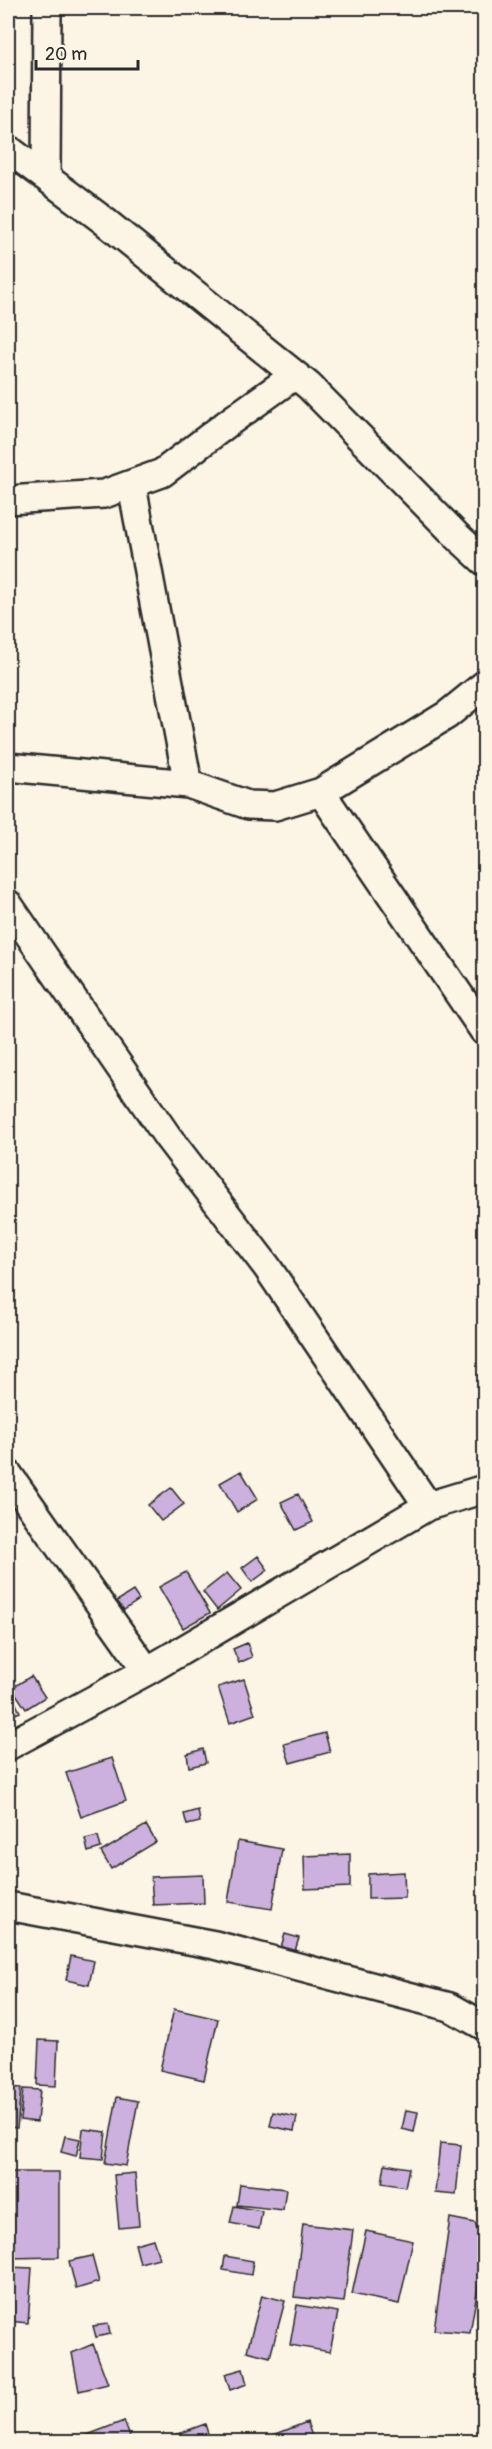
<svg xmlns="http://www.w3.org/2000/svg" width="492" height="2449" viewBox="0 0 492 2449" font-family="Pangolin,sans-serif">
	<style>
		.building { fill: #ccb1de; stroke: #2b2b2b; stroke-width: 1.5 }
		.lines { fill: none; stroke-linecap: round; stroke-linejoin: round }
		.street-casing { stroke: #2b2b2b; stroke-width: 32 }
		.street { stroke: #fcf5e5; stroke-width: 27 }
	</style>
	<rect width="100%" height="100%" fill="#fcf5e5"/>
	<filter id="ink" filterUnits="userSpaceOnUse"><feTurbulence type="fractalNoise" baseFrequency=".0167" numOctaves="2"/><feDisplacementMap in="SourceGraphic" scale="12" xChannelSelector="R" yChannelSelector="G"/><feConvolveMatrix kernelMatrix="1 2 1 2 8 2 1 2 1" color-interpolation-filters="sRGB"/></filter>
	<g filter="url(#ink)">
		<!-- building -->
		<path class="building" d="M241,1471L258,1499L237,1512L220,1483Z
			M171,1488L184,1504L161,1521L148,1505Z
			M298,1494L313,1522L296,1530L281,1502Z
			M258,1556L268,1570L252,1582L242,1568Z
			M186,1572L210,1613L183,1628L159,1587Z
			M227,1573L241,1590L217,1610L203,1592Z
			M133,1591L139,1600L124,1610L117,1601Z
			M247,1643L252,1657L239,1663L233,1649Z
			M31,1676L45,1697L26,1709L12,1688Z
			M244,1679L255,1714L230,1723L218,1687Z
			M13,1697L20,1712L8,1717V1700Z
			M325,1733L330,1752L290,1763L284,1744Z
			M203,1749L206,1763L189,1767L187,1754Z
			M112,1758L126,1801L81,1817L66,1773Z
			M198,1810L200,1822L187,1825L184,1814Z
			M146,1825L156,1842L111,1869L101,1852Z
			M98,1836L101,1848L88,1852L85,1839Z
			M238,1841L282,1849L272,1909L228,1902Z
			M350,1854V1887L305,1889L304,1856Z
			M404,1872L405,1898L368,1899V1874Z
			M203,1875L204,1903L153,1905L151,1877Z
			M285,1934L299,1938L294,1954L280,1950Z
			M71,1956L94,1961L89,1985L66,1980Z
			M174,2009L218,2019L204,2080L160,2070Z
			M39,2040L58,2041L56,2086L37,2085Z
			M8,2087L21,2088L17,2128L8,2127Z
			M23,2089L40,2090L37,2122L20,2120Z
			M117,2097L138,2101L126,2166L105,2163Z
			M406,2110L418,2112L414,2132L402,2129Z
			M273,2112L297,2117L294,2131L270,2126Z
			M83,2129L106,2132L103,2159L80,2157Z
			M65,2136L80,2139L76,2156L61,2152Z
			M440,2143L461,2145L456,2195L435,2193Z
			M385,2164L409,2168L405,2187L382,2183Z
			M8,2172H59V2257L8,2258Z
			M135,2173L139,2226L119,2228L114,2175Z
			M240,2184L286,2189L283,2210L237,2205Z
			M234,2206L262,2211L259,2229L230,2223Z
			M450,2218L475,2223L484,2252L470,2333L434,2330Z
			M303,2224L353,2230L344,2302L294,2297Z
			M366,2231L413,2241L399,2304L352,2294Z
			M153,2239L159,2258L140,2263L135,2244Z
			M92,2256L99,2282L76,2289L69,2261Z
			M225,2256L253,2261L251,2275L223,2270Z
			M8,2267L32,2268L28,2323L8,2321Z
			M262,2295L285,2301L270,2357L247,2351Z
			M297,2305L338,2312L330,2352L290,2345Z
			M108,2324L110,2334L96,2337L93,2326Z
			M93,2344L108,2384L79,2391L72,2353Z
			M243,2369L247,2384L230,2390L225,2374Z
			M124,2421L132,2442H69Z
			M307,2422L314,2442H273L271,2436Z
			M205,2424L210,2440L177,2442L175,2435Z"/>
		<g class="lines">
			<defs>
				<path id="street" d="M8,149L103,220L309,386L458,537L484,561
					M46,177L47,8
					M132,486L188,784
					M8,500L104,494L162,473L232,420L295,375
					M8,767L188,784L248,805L275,806L321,792L447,715L484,685
					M321,792L484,1031
					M8,904L167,1136L267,1267L428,1506
					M8,1474L147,1671
					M8,1746L147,1671L428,1506L484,1489
					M8,1906L215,1945L450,2007L484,2026"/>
			</defs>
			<!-- street casing -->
			<use href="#street" class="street-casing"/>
			<!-- street -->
			<use href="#street" class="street"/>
		</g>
	</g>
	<!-- margin -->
	<rect width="492" height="2449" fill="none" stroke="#fcf5e5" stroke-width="30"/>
	<rect x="15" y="15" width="462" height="2419" fill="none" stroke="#2b2b2b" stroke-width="2" filter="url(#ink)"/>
	<!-- scale -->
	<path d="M36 60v9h102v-9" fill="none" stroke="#2b2b2b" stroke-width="3"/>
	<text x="45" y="60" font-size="18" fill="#2b2b2b" stroke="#fcf5e5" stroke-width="4.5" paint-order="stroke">20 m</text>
</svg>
